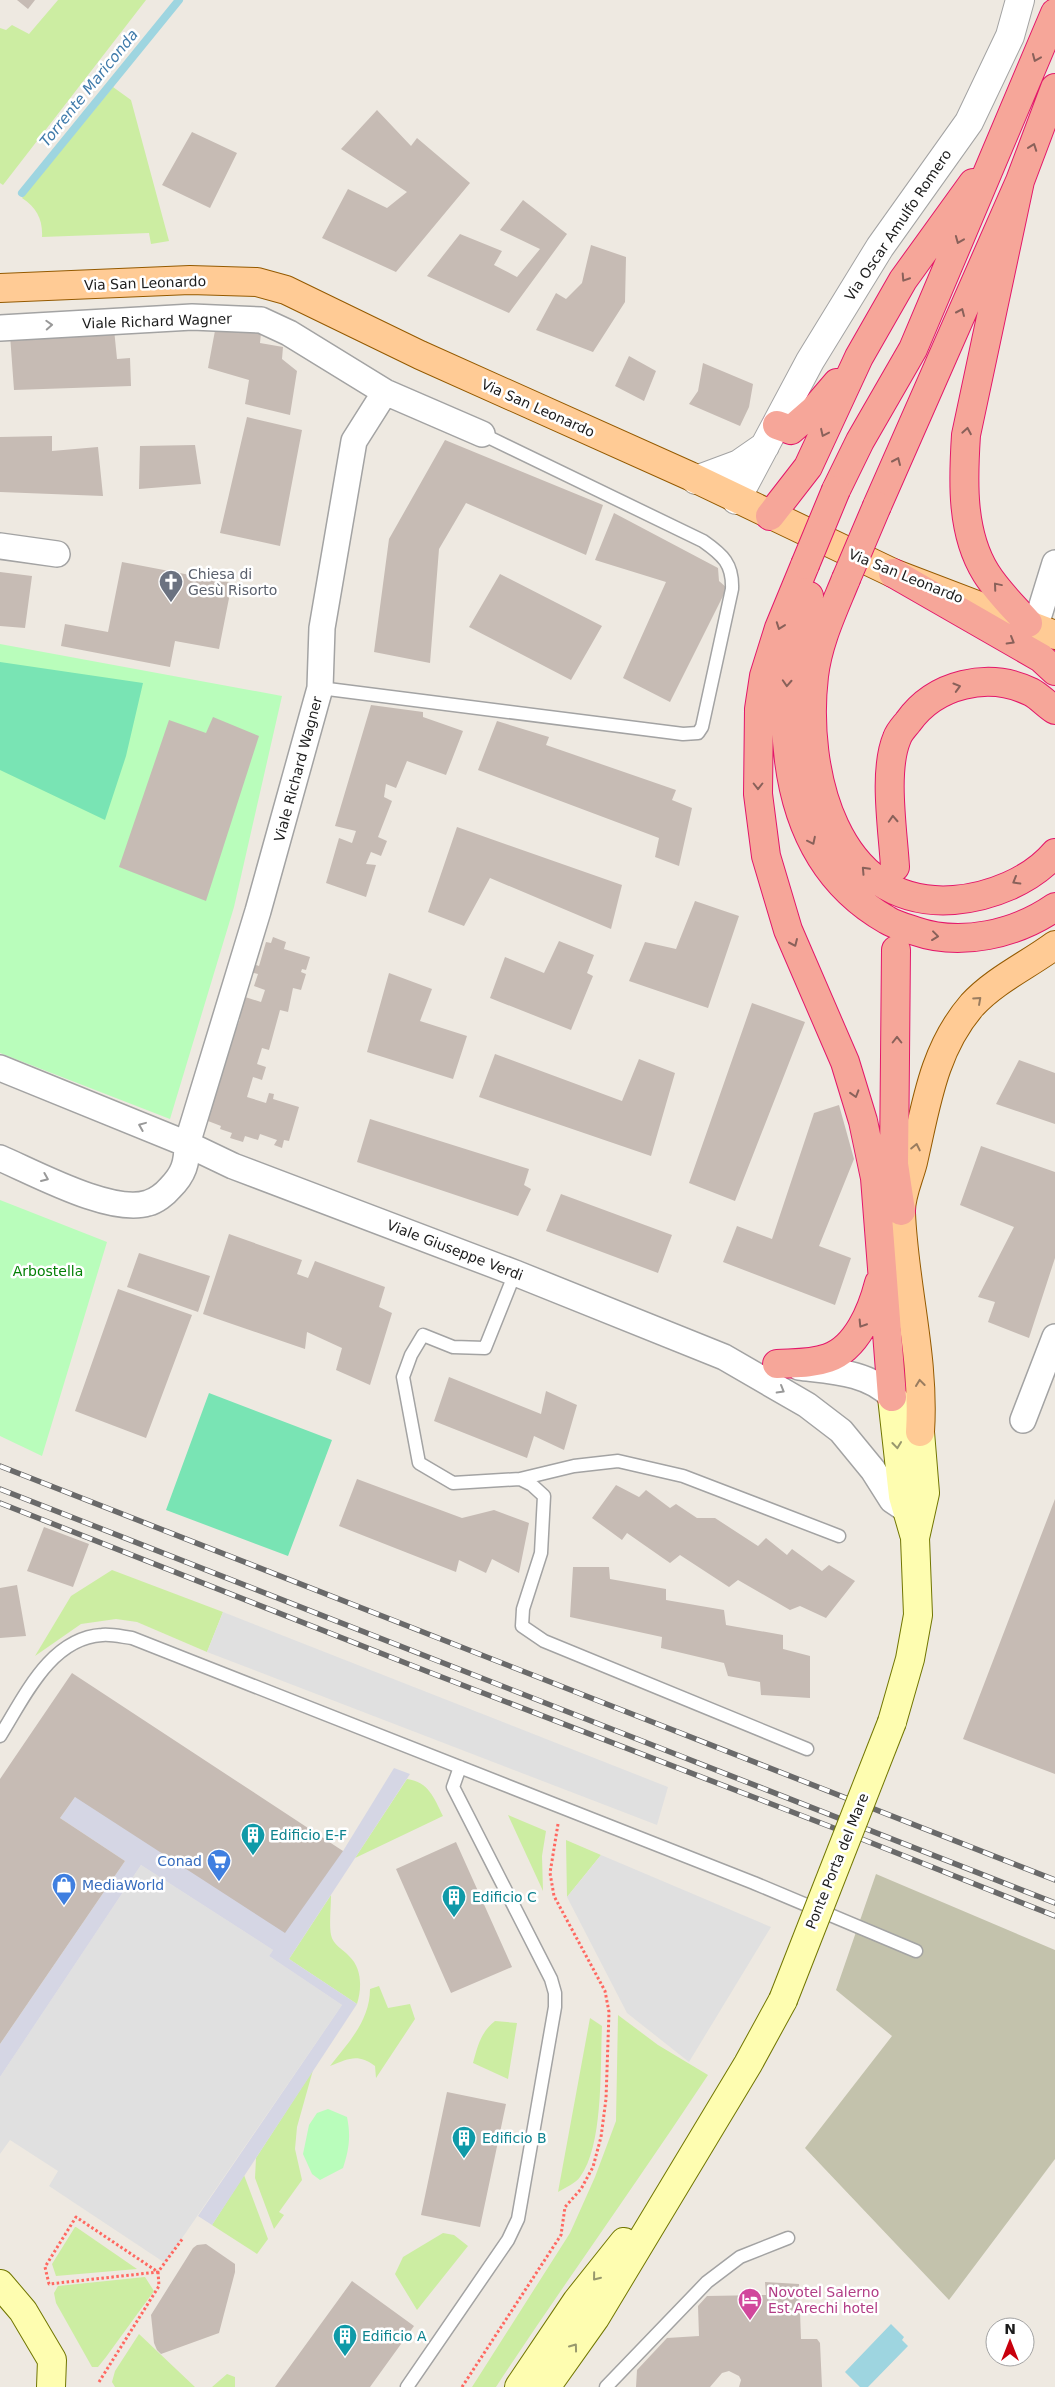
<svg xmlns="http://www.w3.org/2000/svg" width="1055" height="2387" viewBox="0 0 1055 2387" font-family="'DejaVu Sans',sans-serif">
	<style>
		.construction { fill: #c3c2ac }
		.grass { fill: #cceda2 }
		.park { fill: #b9fdbb }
		.pitch { fill: #79e4b4 }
		.parking { fill: #e0e0e0 }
		.plaza { fill: #d5d6e4 }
		.water { fill: #9ed5e0 }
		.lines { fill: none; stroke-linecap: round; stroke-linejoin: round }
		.stream { stroke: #9ed5e0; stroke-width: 8 }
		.building { fill: #c6bbb4 }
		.service-casing { stroke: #a3a3a3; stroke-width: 15 }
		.minor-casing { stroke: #a3a3a3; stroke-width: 28 }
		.tertiary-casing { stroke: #a3a3a3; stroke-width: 30 }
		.secondary-casing { stroke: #717600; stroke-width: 30 }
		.primary-casing { stroke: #945a00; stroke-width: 30 }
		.trunk-casing { stroke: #e3176a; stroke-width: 30 }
		.path { stroke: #ff6861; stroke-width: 3; stroke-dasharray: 2.5 2.5; stroke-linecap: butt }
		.service { stroke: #fff; stroke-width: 12 }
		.minor { stroke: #fff; stroke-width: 25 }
		.tertiary { stroke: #fff; stroke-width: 28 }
		.secondary { stroke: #fefdb0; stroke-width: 28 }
		.primary { stroke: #ffcb95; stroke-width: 28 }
		.trunk { stroke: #f6a699; stroke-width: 28 }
		.rail-casing { stroke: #6a6a6a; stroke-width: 5.5 }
		.rail { stroke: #fff; stroke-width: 4; stroke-dasharray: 11; stroke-linecap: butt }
		.secondary-bridge-casing { stroke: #717600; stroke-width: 30; stroke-linecap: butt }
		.trunk-bridge-casing { stroke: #e3176a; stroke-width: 30; stroke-linecap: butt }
		.secondary-bridge { stroke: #fefdb0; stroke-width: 28 }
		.trunk-bridge { stroke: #f6a699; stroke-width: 28 }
		.oneway { stroke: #89615a }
		.oneway2 { stroke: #999 }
		.oneway3 { stroke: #997c5f }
		.oneway4 { stroke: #98986d }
		.labels { text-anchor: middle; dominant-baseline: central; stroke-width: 5; stroke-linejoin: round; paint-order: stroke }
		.street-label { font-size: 14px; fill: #1c1c1c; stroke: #fff }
		.worship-label { font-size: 14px; fill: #5b616d; stroke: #fff; text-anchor: start }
		.park-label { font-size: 14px; fill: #048106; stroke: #fff }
		.culture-label { font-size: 14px; fill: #0d838f; stroke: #fff; text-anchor: start }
		.shop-label { font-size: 14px; fill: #366cbe; stroke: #fff; text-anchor: end }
		.hotel-label { font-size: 14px; fill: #b23c85; stroke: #fff; text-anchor: start }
		.water-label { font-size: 15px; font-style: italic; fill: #407baa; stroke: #fff }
	</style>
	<rect width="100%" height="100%" fill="#eee9e1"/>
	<!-- construction -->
	<path class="construction" d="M876,1874L1055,1950V2159L949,2300L805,2148L892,2036L836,1990Z"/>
	<!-- grass -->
	<path class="grass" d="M58,0H146L3,185L0,183V28L6,30L12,25L29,34Z
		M113,87L131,100L169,241L151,244L149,233L42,237C43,220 37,208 22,198Z
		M112,1570L223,1612L207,1652L137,1622L116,1619L81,1624L35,1656L71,1596Z
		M407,1779C429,1782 434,1798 443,1816L355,1858Z
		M508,1815L546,1831L542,1856L543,1891Z
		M566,1840L601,1855L567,1897Z
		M331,1895C331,1908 329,1923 331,1935C333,1945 343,1949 349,1956C362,1968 362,1988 357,2004L289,1959Z
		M379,1986L388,2008L410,2004L415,2019L376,2078L375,2066C357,2053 349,2059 330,2066C349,2042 370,2020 370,1989Z
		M618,2015L658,2045L708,2075C639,2180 565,2282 496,2387H472L570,2233L595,2177L616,2121Z
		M590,2018L602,2026C600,2065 604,2145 580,2177C576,2183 565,2188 558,2192Z
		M495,2021L517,2023L508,2079L473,2063C478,2045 481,2032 495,2021Z
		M313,2070L297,2127L295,2149L302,2180L279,2212L284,2215L274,2229L255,2178L256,2158Z
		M244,2175L268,2239L257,2254L212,2225Z
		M75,2227H76L137,2269L56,2276L52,2264Z
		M443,2233L454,2235L468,2246L417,2310L395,2274L403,2257Z
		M145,2277L154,2291L106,2357L98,2367H92L56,2303L54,2293L58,2286Z
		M139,2334L195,2387H115L112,2382L115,2371Z
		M227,2374L235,2377V2387H212Z"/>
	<!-- park -->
	<path class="park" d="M0,644L282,696L234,907L170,1119L0,1053Z
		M0,1200L107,1242L42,1456L0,1436Z
		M328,2109L347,2117C351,2136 349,2150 343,2168L320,2180L312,2174L303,2154L309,2125L317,2113Z"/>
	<!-- pitch -->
	<path class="pitch" d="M0,662L143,683L126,756L105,820L0,770Z
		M209,1393L332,1440L288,1556L166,1510Z"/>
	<!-- parking -->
	<path class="parking" d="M223,1612L668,1787L657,1825L207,1652Z
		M601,1855L771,1927L689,2062L627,2013L567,1897Z
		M141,1865L273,1950L269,1956L342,2005L165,2263L49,2186L58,2171L10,2140L0,2154V2077Z"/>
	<!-- plaza -->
	<path class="plaza" d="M394,1768L410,1774L289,1959L357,2004L212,2225L198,2216L342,2005L269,1956L273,1950L141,1865L0,2077V2044L125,1861L60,1818L75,1797L343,1851Z"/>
	<!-- water -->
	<path class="water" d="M891,2324L904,2337L902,2340L908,2346L868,2387H860L845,2372Z"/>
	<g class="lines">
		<!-- stream -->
		<path class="stream" d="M22,193L179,0"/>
	</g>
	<!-- building -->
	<path class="building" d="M17,0H35L28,9Z
		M377,110L411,146L417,138L470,183L396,272L322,238L348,189L387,208L407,192L341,149Z
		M192,132L237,153L210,208L162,185Z
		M523,200L567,234L509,313L427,276L460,234L502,251L494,265L517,277L540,249L500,230Z
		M591,245L626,257L625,302L593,352L536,330L556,293L566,299L582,283Z
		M217,320L261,333L260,343L283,347L282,359L297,371L290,415L245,404L249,380L208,368Z
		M114,329L117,359L130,358L131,386L14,390L10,335Z
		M629,356L656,371L644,401L615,386Z
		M703,363L753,384L749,407L740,426L689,404L698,391Z
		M247,417L302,430L280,546L220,533Z
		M52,436V451L98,447L103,496L0,492V437Z
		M445,440L603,505L586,555L466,503L439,549L430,663L374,652L389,539Z
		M195,445L201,484L139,489L140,446Z
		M614,513L718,568L719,581L727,588L670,702L623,678L666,582L595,560Z
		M122,562L232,583L219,649L175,641L170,667L61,646L65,624L108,632Z
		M0,572L32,576L25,628L0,626Z
		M500,574L602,626L571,680L469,627Z
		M371,705L423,712V717L463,731L446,775L407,761L396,788L386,784L384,797L392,801L378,837L387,841L381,856L371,852L366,864L376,865L366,897L326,883L339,838L352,843L356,831L335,826Z
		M213,717L259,736L206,901L119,867L169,720L206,733Z
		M497,721L549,737L546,745L676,790L672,800L692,808L679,866L655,857L659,838L478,770Z
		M457,827L622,885L611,929L490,878L464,926L428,912Z
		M695,901L739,916L708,1008L629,981L645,942L676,949Z
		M273,937L286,942L284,949L310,957L306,970L302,969L301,972L306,974L301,990L293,988L288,1012L280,1010L269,1050L262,1048L257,1064L266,1067L262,1080L253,1077L247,1097L266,1103L269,1093L274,1094L273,1099L299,1107L289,1141L284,1140L282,1148L274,1145L277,1140L260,1134L258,1140L245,1136L243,1142L230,1138L232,1133L220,1129L221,1126L208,1121L209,1117L202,1115L220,1037L232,1041L234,1035L226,1033L228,1025L237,1027L240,1019L231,1016L233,1008L241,1011L245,997L261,1002L265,990L254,986L258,974L250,972L253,964L259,966L266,942L271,943Z
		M559,941L594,955L587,973L593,976L571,1030L490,998L505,957L544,973Z
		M389,973L432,989L420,1021L467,1036L453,1079L367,1052Z
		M752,1003L805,1022L735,1201L689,1183Z
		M495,1054L622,1101L639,1059L675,1073L651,1156L479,1097Z
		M1019,1060L1055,1073V1124L996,1104Z
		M839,1105L854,1159L819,1246L851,1258L835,1305L723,1262L737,1226L772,1239L814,1113Z
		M370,1119L529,1169L524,1185L531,1189L518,1216L357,1162Z
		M981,1146L1055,1172V1258L1029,1338L988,1322L995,1302L978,1297L1014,1227L960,1205Z
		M561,1194L672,1235L658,1273L546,1231Z
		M229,1234L302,1260L297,1274L308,1278L315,1261L385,1287L379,1307L392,1313L370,1385L336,1370L342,1348L307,1332L305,1349L203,1314Z
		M139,1253L210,1276L198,1312L127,1287Z
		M118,1289L192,1315L146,1438L75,1411Z
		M449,1377L541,1414L546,1391L577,1405L564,1450L534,1436L527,1458L434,1421Z
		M357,1479L462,1518L494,1510L529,1523L519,1573L492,1559L486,1573L459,1560L456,1572L339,1526Z
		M616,1485L639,1497L646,1490L670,1508L676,1504L697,1518H715L758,1546L766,1538L787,1555L792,1549L822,1571L829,1565L855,1581L826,1618L800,1606L790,1610L738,1580L729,1587L680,1555L670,1563L627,1533L622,1540L592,1518Z
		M1055,1499V1774L963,1739Z
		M44,1527L89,1544L73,1587L27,1571Z
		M573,1567H609L610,1579L666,1589V1600L724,1610L726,1625L783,1635V1649L810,1656V1698L761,1695L760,1682L728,1676L724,1663L661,1648L662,1637L570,1617Z
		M17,1585L26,1636L0,1638V1588Z
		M72,1673L343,1851L285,1933L75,1797L60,1818L125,1861L0,2044V1779Z
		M456,1842L512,1967L451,1993L396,1869Z
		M447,2092L506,2104L480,2227L421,2215Z
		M206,2244L235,2264V2272L219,2333L161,2354L157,2350L154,2343L151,2315L193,2248L197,2245Z
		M352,2281L414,2326L370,2387H275Z
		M765,2282L799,2284L801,2339H817L820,2343L822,2387H739L741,2380L739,2376L729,2371L722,2373L710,2387H636L637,2370L667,2338L699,2336L698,2306L707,2296L766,2295Z"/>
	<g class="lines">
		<defs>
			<path id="service" d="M320,688L683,734L698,733L702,727L732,589C733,564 723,555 703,541L482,434
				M515,1273L485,1348L453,1347L423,1335L411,1355L403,1377L419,1463L453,1483L520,1479L532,1485L544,1496L541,1553L523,1609L522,1626L544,1641L807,1749
				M520,1479L574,1466L618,1461L683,1476L839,1536
				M0,1736C24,1698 50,1638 102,1635C112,1634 123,1637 132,1638L754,1883L916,1951
				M407,2387L508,2240L518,2219L555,2007V1993L551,1979L453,1787L460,1767
				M606,2387L707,2282L740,2257L788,2238"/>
			<path id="minor" d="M0,328L192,317L261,320L289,333L385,392L482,434
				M0,546L57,554
				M1035,628L1055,563
				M0,1068L187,1144L233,1166L515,1273L724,1357L807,1405L841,1431L873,1470L892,1500L907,1510
				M0,1158C35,1173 112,1215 148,1203C156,1201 165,1194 170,1188C184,1174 187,1163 187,1144L258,911L320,688L322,628L354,441L385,392
				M799,1367C830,1371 869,1372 892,1397
				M1023,1420L1055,1337"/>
			<path id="tertiary" d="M696,480L739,464L765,446
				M736,500L810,361L880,247L969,122L1010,36L1020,0"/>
			<path id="secondary" d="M892,1397L920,1432L925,1493L915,1538L918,1615L910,1659L892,1722
				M892,1397L903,1496L914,1534
				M0,2284L23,2311L52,2360L51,2387
				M519,2387L577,2301L624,2242
				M546,2387L595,2318L748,2064L783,2000"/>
			<path id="primary" d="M0,288L190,280L257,282L286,290L420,355L690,476L893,573L1055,635
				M920,1432C925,1358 904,1286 901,1213C900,1197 909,1178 913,1162C926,1106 933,1050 972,1005C995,980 1028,965 1055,945"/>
			<path id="trunk" d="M1020,181L966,435C963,481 961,533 986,573C997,591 1014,607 1028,623
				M777,425L791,430L814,410L837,383
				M836,490L860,441L913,349L1055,13
				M877,506L1020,181L1055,88
				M770,516L808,467L859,357L903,280L973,183
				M805,565L779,628L764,676L759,709L758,794L766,856L788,930L845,1062L863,1121L875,1178L892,1397
				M893,573L1041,658L1055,671
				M846,579C833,611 818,642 814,676C803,769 834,909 954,900C990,897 1031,881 1055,853
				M809,596C800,618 791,645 788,668C785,686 786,704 786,721C788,802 813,878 887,920C895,925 906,928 915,931C961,947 1016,934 1055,907
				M895,867C893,831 883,771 897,738C899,732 904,727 908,722C935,684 988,671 1031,692C1039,696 1047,705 1055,710
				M896,950L894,1164L901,1211
				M777,1364C795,1363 811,1364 828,1358C857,1348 872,1310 879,1283"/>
		</defs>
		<!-- service casing -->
		<use href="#service" class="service-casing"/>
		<!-- minor casing -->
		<use href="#minor" class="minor-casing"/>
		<!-- tertiary casing -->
		<use href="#tertiary" class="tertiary-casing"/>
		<!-- secondary casing -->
		<use href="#secondary" class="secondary-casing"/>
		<!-- primary casing -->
		<use href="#primary" class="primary-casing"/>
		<!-- trunk casing -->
		<use href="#trunk" class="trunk-casing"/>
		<!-- path -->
		<path class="path" d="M99,2382L159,2286L158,2272L76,2217L45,2267L49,2284L158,2272L183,2238
			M462,2387L561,2235L565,2207L581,2189L593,2167L601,2137L606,2099L609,2012L605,1991L554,1896L550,1873L558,1824"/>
		<!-- service -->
		<use href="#service" class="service"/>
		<!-- minor -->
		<use href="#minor" class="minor"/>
		<!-- tertiary -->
		<use href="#tertiary" class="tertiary"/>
		<!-- secondary -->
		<use href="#secondary" class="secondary"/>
		<!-- primary -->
		<use href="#primary" class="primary"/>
		<!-- trunk -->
		<use href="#trunk" class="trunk"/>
		<defs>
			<path id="rail" d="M0,1466L1055,1880
				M0,1489L1055,1903
				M0,1503L426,1671L839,1830L1055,1916"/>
		</defs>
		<!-- rail casing -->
		<use href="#rail" class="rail-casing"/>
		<!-- rail -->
		<use href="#rail" class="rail"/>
		<defs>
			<path id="secondary-bridge" d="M783,2000L892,1722"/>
			<path id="trunk-bridge" d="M805,565L836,490
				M846,579L877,506"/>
		</defs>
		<!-- secondary-bridge casing -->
		<use href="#secondary-bridge" class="secondary-bridge-casing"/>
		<!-- trunk-bridge casing -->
		<use href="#trunk-bridge" class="trunk-bridge-casing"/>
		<!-- secondary-bridge -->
		<use href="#secondary-bridge" class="secondary-bridge"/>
		<!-- trunk-bridge -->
		<use href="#trunk-bridge" class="trunk-bridge"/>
	</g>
	<!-- one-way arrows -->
	<defs><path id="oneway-chevron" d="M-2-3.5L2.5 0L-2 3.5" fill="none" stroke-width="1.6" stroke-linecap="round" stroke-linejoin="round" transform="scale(1.25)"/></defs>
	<g class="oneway">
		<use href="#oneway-chevron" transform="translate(1036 58) rotate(113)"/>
		<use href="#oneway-chevron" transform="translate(1033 147) rotate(-70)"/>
		<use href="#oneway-chevron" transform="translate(959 240) rotate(112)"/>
		<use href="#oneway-chevron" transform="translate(905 278) rotate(123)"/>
		<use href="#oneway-chevron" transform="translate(961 312) rotate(-66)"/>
		<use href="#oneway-chevron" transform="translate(967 431) rotate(-80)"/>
		<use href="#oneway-chevron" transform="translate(824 433) rotate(115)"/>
		<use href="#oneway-chevron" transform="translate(897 461) rotate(-66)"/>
		<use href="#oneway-chevron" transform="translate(997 586) rotate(-130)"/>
		<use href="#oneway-chevron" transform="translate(780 626) rotate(110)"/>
		<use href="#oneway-chevron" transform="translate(1011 641) rotate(30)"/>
		<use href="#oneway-chevron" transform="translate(787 683) rotate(93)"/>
		<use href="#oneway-chevron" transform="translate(957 687) rotate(-16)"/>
		<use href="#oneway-chevron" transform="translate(758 786) rotate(90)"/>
		<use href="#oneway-chevron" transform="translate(893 819) rotate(-93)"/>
		<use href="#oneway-chevron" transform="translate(812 841) rotate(64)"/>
		<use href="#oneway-chevron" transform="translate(865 870) rotate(-133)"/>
		<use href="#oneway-chevron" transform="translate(1016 881) rotate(150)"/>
		<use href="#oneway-chevron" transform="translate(935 936) rotate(7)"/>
		<use href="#oneway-chevron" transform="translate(794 943) rotate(66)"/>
		<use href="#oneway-chevron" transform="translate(897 1040) rotate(-90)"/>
		<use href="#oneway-chevron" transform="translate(855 1094) rotate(73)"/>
		<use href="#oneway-chevron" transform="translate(862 1324) rotate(122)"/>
	</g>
	<g class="oneway2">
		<use href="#oneway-chevron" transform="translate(49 325) rotate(-3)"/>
		<use href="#oneway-chevron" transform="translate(142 1126) rotate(-158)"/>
		<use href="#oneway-chevron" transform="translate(45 1178) rotate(23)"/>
		<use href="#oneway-chevron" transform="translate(781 1390) rotate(30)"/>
	</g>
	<g class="oneway3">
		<use href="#oneway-chevron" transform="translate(978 1000) rotate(-42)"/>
		<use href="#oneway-chevron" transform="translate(916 1147) rotate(-78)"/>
		<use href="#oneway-chevron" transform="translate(920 1383) rotate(-97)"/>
	</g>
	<g class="oneway4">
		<use href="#oneway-chevron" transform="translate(897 1445) rotate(84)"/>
		<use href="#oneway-chevron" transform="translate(596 2277) rotate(129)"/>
		<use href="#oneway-chevron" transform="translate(574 2347) rotate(-54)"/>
	</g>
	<!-- icons -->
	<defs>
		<symbol id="church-pin" viewBox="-11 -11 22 30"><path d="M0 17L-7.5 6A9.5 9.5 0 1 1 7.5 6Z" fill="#6b7280" stroke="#fff"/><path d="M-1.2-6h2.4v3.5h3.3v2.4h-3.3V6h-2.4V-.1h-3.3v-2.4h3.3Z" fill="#fff"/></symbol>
		<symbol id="building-pin" viewBox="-11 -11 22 30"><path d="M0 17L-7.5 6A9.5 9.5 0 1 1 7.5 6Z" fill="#0f9aa8" stroke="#fff"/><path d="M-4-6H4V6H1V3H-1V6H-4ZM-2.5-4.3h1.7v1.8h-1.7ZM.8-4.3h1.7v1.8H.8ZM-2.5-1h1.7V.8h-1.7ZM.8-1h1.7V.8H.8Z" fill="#fff"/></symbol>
		<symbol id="supermarket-pin" viewBox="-11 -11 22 30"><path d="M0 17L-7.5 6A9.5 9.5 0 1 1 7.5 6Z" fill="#3f7fe0" stroke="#fff"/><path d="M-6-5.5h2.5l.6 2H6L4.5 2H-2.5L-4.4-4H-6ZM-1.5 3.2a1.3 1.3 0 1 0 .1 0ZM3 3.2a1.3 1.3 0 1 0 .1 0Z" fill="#fff"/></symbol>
		<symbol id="shop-pin" viewBox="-11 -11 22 30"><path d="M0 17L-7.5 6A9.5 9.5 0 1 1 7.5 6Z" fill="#3f7fe0" stroke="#fff"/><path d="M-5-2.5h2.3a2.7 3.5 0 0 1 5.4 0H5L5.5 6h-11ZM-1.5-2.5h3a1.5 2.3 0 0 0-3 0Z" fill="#fff"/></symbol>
		<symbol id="hotel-pin" viewBox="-11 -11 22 30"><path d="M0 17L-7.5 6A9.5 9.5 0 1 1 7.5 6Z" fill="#d1479c" stroke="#fff"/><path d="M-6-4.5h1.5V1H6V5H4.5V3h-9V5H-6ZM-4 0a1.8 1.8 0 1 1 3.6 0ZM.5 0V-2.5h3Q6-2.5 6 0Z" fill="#fff"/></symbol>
	</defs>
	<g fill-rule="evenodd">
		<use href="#church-pin" x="157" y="568" width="28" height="38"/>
		<use href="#building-pin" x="239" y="1821" width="28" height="38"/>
		<use href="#supermarket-pin" x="205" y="1847" width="28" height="38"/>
		<use href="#shop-pin" x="50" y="1871" width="28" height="38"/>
		<use href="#building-pin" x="440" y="1883" width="28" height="38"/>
		<use href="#building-pin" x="450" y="2124" width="28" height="38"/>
		<use href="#hotel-pin" x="736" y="2286" width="28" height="38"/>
		<use href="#building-pin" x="331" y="2322" width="28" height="38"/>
	</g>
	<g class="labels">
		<!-- street labels -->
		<g class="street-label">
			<text transform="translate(898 225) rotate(-56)">Via Oscar Amulfo Romero</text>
			<text transform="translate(145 283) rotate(-2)">Via San Leonardo</text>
			<text transform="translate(157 321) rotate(-2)">Viale Richard Wagner</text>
			<text transform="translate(538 408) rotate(24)">Via San Leonardo</text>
			<text transform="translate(906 576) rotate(22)">Via San Leonardo</text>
			<text transform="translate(298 769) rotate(-75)">Viale Richard Wagner</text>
			<text transform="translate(455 1250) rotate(21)">Viale Giuseppe Verdi</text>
			<text transform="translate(837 1861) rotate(-68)">Ponte Porta del Mare</text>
		</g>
		<!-- worship labels -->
		<g class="worship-label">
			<text x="188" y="574">Chiesa di<tspan x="188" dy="16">Gesù Risorto</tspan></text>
		</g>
		<!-- park labels -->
		<g class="park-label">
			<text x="48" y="1271">Arbostella</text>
		</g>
		<!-- culture labels -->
		<g class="culture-label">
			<text x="270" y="1835">Edificio E-F</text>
			<text x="472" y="1897">Edificio C</text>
			<text x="482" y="2138">Edificio B</text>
			<text x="362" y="2336">Edificio A</text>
		</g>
		<!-- shop labels -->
		<g class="shop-label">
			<text x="202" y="1861">Conad</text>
			<text x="82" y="1885" text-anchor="start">MediaWorld</text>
		</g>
		<!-- hotel labels -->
		<g class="hotel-label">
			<text x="768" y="2292">Novotel Salerno<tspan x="768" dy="16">Est Arechi hotel</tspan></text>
		</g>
		<!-- water labels -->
		<g class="water-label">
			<text transform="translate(89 88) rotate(-51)">Torrente Mariconda</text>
		</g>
	</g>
	<!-- north arrow -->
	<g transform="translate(1010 2342)"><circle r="24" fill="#ffffff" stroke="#a4a4a4"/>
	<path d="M0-4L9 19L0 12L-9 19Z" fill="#c8000d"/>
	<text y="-8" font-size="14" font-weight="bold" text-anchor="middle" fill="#1c1c1c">N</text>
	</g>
</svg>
